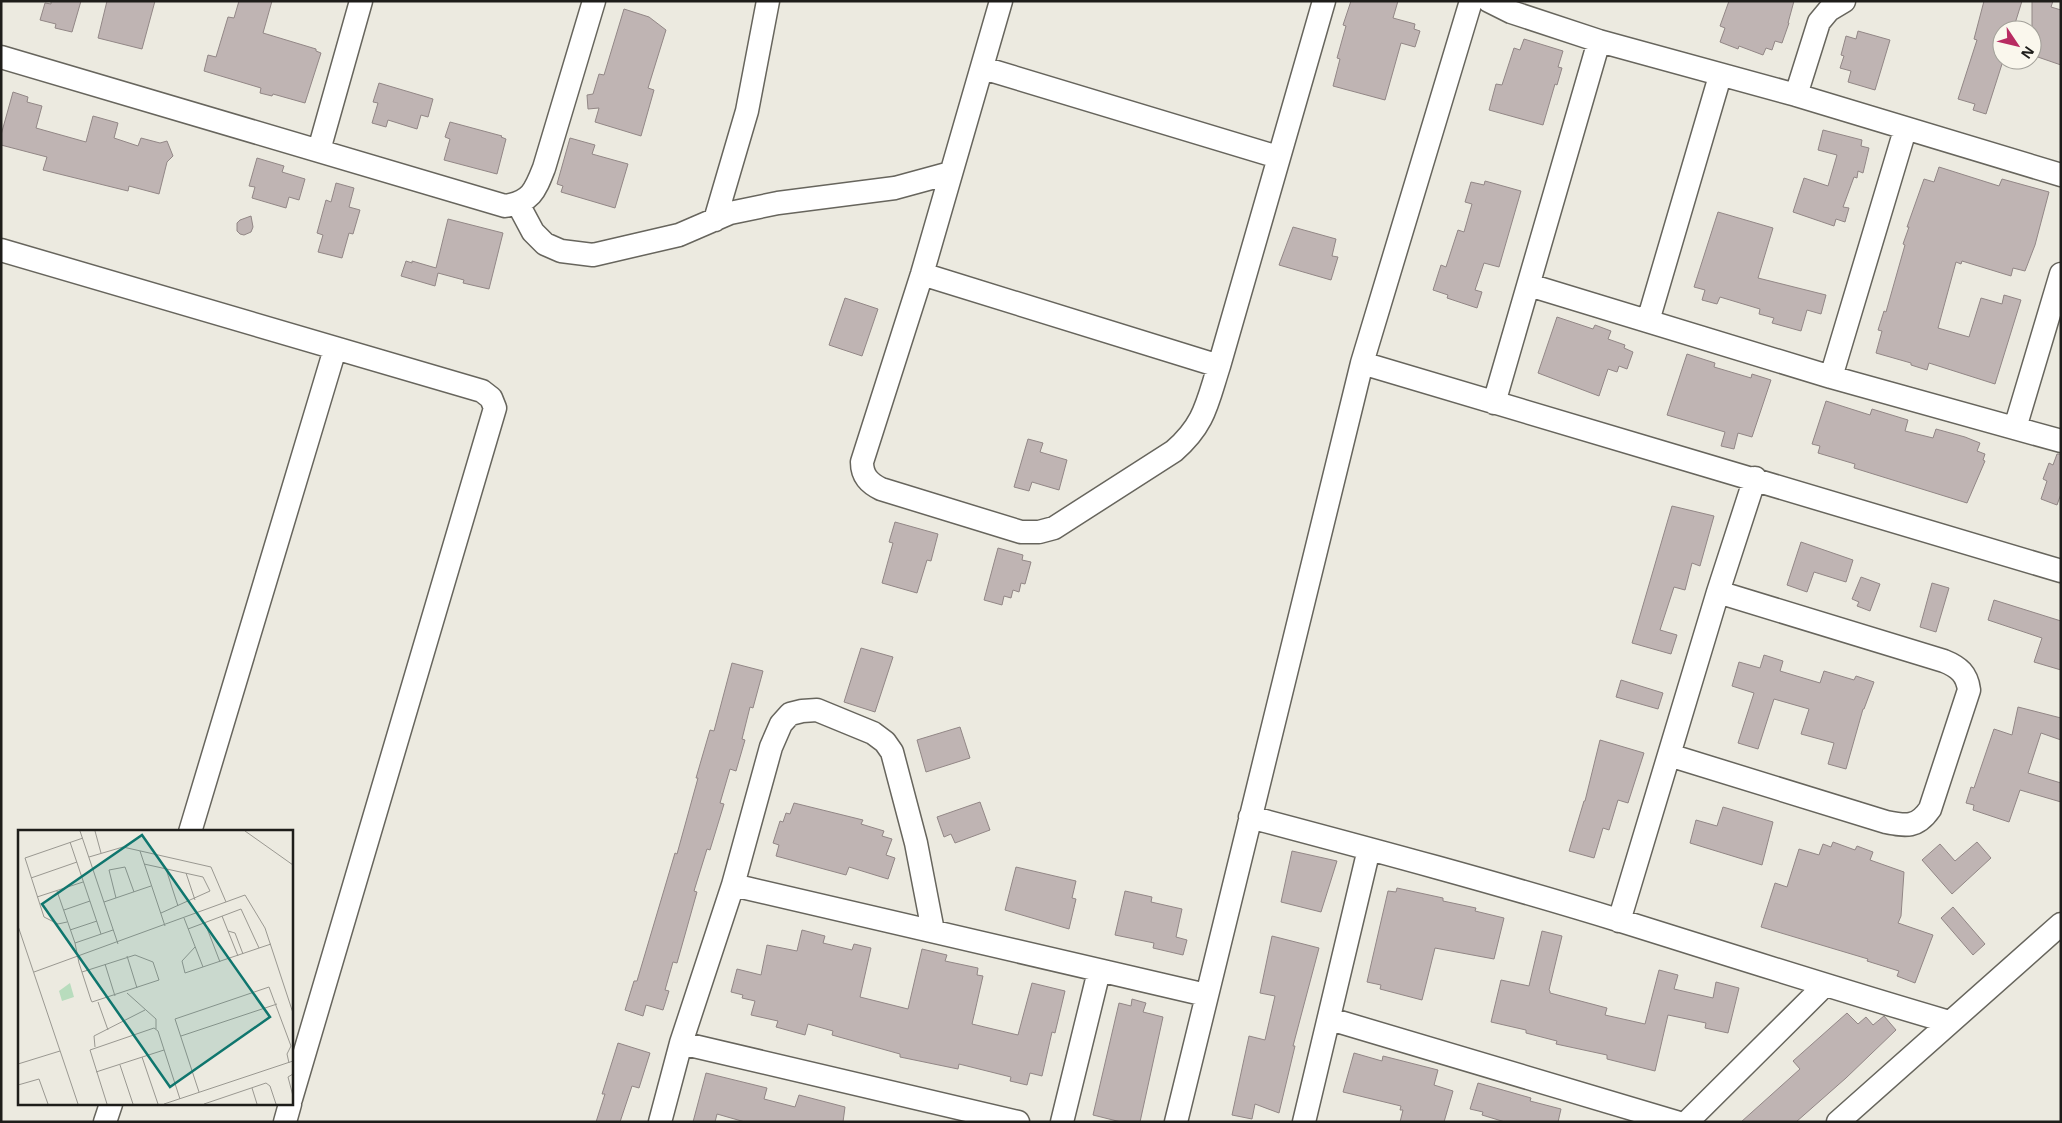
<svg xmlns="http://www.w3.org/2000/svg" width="2062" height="1123" viewBox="0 0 2062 1123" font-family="'Open Sans',sans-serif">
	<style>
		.building { fill: #bfb4b3; stroke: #928786 }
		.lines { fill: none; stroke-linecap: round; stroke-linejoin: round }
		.minor-casing { stroke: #67655d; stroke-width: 25 }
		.minor { stroke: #fff; stroke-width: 22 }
		.inset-road { fill: none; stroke: #9a9891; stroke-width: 1 }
		.view { fill: #0f766e; fill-opacity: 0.15; stroke: #0f766e; stroke-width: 2.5 }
		.inset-edge { fill: none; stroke: #1e1d1a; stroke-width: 2.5 }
	</style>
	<rect width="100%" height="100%" fill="#eceae0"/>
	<!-- building -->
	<path class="building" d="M51,1H81L72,32L55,28L56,24L40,20L45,3L51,4Z
		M107,1H155L142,49L98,38Z
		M239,1H272L263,33L316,49V51L321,53L305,103L273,94L272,96L260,93L261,88L204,71L208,55L216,57L228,17L234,18Z
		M1351,1H1398L1393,18L1415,24L1414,29L1420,31L1415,47L1401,43L1385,100L1333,86L1340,59L1337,58L1346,26L1343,25Z
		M1729,1H1794L1788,23H1789L1782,43L1775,41L1772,50L1766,48L1763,55L1739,46L1738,49L1720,42L1725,28L1720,26Z
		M1984,1H2022L2013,30H2002V64L1986,114L1973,110L1975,104L1958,99L1977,40L1974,39Z
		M2032,1H2053L2051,7L2061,10V65L2032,55Z
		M624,9L649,17L666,30L648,88L654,90L641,136L595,122L599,108L588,109L587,95L593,94L599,74L604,75Z
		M1858,31L1890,40L1875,90L1848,82L1851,71L1840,68L1844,56L1841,55L1846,36L1856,39Z
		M1524,39L1563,51L1558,67L1562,68L1557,85L1555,84L1543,125L1489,110L1496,84L1502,85L1514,48L1520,50Z
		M379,83L433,99L428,117L421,115L417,129L388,120L386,127L372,123L378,103L373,102Z
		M13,92L28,97L27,102L42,106L36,128L86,142L93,116L118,123L114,138L138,146L141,138L160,143L167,141L173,156L167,162L159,194L129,186L128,191L43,170L47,157L1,145V135Z
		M450,122L502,136L501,137L506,139L497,174L444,160L450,139L445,137Z
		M1823,130L1862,140L1861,146L1869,148L1863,173L1858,171L1857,178L1854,177L1843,207L1849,208L1845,222L1836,219L1834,226L1793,212L1804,178L1828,186L1837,155L1818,150Z
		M570,138L595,145L592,154L628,164L615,208L561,192L563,186L557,184Z
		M257,158L284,166L282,172L305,179L299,200L289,197L286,208L252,198L255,187L249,186Z
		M1939,167L1999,186L2002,179L2049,192L2035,245L2025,271L2013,268L2011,276L1962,261L1961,264L1956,262L1938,328L1969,337L1981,298L2002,304L2004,295L2021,300L1995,384L1929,363L1927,370L1911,365V363L1876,353L1882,331L1878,330L1884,311L1886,312L1905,245L1903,244L1909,227H1907L1924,179L1934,182Z
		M1485,181L1521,191L1499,267L1484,263L1475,290L1482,292L1477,308L1447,298L1448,295L1433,290L1441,265L1446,267L1458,230L1464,232L1472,204L1465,202L1471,182L1484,185Z
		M336,183L354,188L349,207L360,210L353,234L349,233L342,258L318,252L323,235L317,233L326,200L331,202Z
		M1718,212L1773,228L1758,278L1826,295L1821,314L1807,310L1801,331L1772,323L1774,318L1759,314L1760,309L1720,297L1717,304L1702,300L1705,290L1694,287Z
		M251,216L253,227L251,232L244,235L240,234L237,231V223L240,220Z
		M448,219L503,233L489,289L463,283L464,280L438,273L435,286L401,276L406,261L412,263V261L436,268Z
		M1293,227L1336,239L1332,256L1338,257L1331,280L1279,265Z
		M845,298L878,309L862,356L829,345Z
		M1557,317L1593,329L1595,325L1611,331L1608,339L1625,345L1624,348L1633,352L1627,369L1619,366L1617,372L1608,369L1599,396L1538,373Z
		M1687,354L1715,363L1714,367L1751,378L1752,374L1771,380L1752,437L1738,433L1734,449L1721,446L1725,432L1667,415Z
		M1826,401L1870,415L1872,409L1908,420L1905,431L1933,438L1936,429L1965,437L1980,443L1977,451L1985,454L1983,460L1985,461L1967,503L1854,468L1855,464L1818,453L1820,446L1812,444Z
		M1028,439L1043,443L1040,452L1067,460L1059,490L1032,482L1029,491L1014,487Z
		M2057,454H2061V494L2057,505L2041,499L2047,481L2043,479L2049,463L2053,465Z
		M1672,506L1714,516L1700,566L1692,563L1685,590L1674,587L1660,630L1677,635L1671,654L1632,643Z
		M895,522L938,534L931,561L927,560L917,593L882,583L893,543L889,542Z
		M1801,542L1853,560L1846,582L1814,572L1807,592L1787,585Z
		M998,548L1023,555L1022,560L1031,562L1025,584L1021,583L1019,592L1013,590L1011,598L1004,596L1002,605L984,600Z
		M1861,577L1880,584L1870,611L1857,606L1859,602L1852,599Z
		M1932,583L1949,588L1936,632L1920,627Z
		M1994,600L2061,621V670L2034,662L2042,638L1988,620Z
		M861,648L893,657L875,712L844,702Z
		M1764,655L1783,661L1780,671L1820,683L1824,671L1854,680L1856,676L1874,682L1864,709H1863L1846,769L1828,764L1834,743L1801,734L1809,709L1774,699L1758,749L1738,743L1754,693L1732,686L1739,662L1760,668Z
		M732,663L763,671L753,708L750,707L742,739L745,740L736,771L730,769L720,803L724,804L710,850L707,849L694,891L697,892L677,963L673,962L665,990L669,991L663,1010L646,1005L643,1016L625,1010L634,981H637L675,853L677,854L698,778H696L710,730L714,731Z
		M1621,680L1663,693L1658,709L1616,697Z
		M2018,707L2061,718V740L2041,733L2028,773L2061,783V802L2020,790L2009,822L1973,810L1974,805L1966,803L1971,787L1974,788L1994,729L2012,735Z
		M960,727L970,758L926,772L917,740Z
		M1600,740L1644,753L1628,803L1618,800L1609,830L1603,828L1594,858L1569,851L1584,801H1585Z
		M980,802L990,830L955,843L951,834L944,837L937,817Z
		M794,803L863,820L861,824L884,831L882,836L892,839L886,855L895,858L888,879L849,867L846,875L776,856L779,845L773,843L780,821L783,822L786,813L790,814Z
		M1723,807L1773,822L1762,865L1690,843L1696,820L1717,826Z
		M1833,842L1855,850L1857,846L1873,852L1870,860L1904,872L1901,916L1898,923L1933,935L1915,983L1897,976L1899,971L1867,961L1868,959L1761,927L1775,883L1787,887L1799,849L1819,855L1823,844L1831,847Z
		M1977,842L1991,858L1952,894L1922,860L1940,844L1955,861Z
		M1292,851L1337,861L1321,912L1281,902Z
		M1016,867L1076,881L1072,898L1076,899L1069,929L1005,910Z
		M1397,888L1443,898V901L1476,908L1475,911L1504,918L1494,959L1435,948L1422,1000L1380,989L1381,985L1367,982L1388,891L1396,892Z
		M1125,891L1152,897L1151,902L1182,909L1176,937L1187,940L1183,955L1153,948L1154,943L1115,935Z
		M1953,907L1985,944L1973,955L1941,918Z
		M802,930L825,936L823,943L852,950L854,944L871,948L860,997L908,1009L922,949L947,955L945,961L978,968L977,975L983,976L972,1024L1018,1035L1032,983L1065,991L1055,1033L1052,1032L1042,1076L1030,1073L1027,1085L1010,1081L1011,1077L959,1064L958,1069L900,1057V1054L832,1035L833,1031L808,1024L805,1035L776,1027L778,1021L751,1015L755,1001L742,998L743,995L731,992L737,969L761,975L767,945L797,951Z
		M1542,931L1562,936L1549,990L1550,991V993L1607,1008L1605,1015L1645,1024L1659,970L1678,975L1674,989L1713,998L1716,982L1739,988L1728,1033L1705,1028L1706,1023L1668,1015L1655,1071L1607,1059V1055L1556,1044L1557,1041L1526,1033V1030L1491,1022L1501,980L1529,986Z
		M1272,936L1319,948L1293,1046H1295L1279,1113L1255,1104L1252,1119L1232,1115L1249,1036L1265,1040L1275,996L1260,993Z
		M1132,999L1146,1003L1143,1012L1163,1017L1140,1122H1121L1093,1115L1119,1003L1131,1006Z
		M1847,1013L1858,1024L1866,1017L1873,1025L1884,1016L1896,1030L1846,1078L1796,1122H1741L1800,1069L1793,1061Z
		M618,1043L650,1053L639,1088L632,1086L620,1122H596L605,1094H602Z
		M1354,1053L1382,1061L1383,1056L1438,1070L1434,1085L1453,1091L1444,1122H1400L1403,1110H1400L1401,1106L1343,1092Z
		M706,1073L767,1088L764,1099L795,1107L799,1095L845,1107L843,1122H745L717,1114L715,1122H693Z
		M1478,1083L1531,1098L1530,1101L1561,1109L1558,1122H1505L1482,1115L1483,1112L1470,1109Z"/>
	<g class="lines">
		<defs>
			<path id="minor" d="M1001,1L922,274L862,462C862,476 869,483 881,489L1021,532H1039L1054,528L1174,451C1205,424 1207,403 1219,366L1324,1
				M1489,1L1511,12L1599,41L1796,95L2061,175
				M1,57L505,206C531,202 535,191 544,168L594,1
				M983,68L1278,157
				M1796,95L1819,22L1829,10L1844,1
				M319,150L361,1
				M518,204L533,232L545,244L561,251L593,255L679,235L730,213L778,203L895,188L950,173
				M715,220L747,111L768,1
				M1,250L482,391L491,398L495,408L291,1099
				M922,274L1219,366
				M1529,285L1831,377L2061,441
				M1648,321L1720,76
				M1362,363L2061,571
				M1831,377L1905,130
				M1494,403L1599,41
				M2015,428L2061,274
				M1669,755L1886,822C1906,826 1917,828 1930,809L1969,690C1967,674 1959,667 1944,661L1718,592
				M1250,817C1374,850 1498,883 1621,921C1730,955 1839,990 1949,1022
				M190,832L335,349
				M733,885L1206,995
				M1619,921L1718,592L1755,478
				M1330,1019L1676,1122
				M681,1043L1018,1122
				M105,1122L111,1104
				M285,1122L290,1104
				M660,1122L681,1043L733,885L771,747L781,724L790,714L802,711L817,710L873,733L885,742L892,752L916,843L933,931
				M1062,1122L1099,971
				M1176,1122L1362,363L1471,1
				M1304,1122L1369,849
				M1687,1122L1825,985
				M1838,1122L2061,924"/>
		</defs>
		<!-- minor casing -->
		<use href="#minor" class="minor-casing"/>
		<!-- minor -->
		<use href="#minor" class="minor"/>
	</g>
	<!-- overview -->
	<g transform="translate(18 830)">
		<rect width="275" height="275" fill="#eceae0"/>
		<path d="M52,153L56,167L44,171L41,161Z" fill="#b8dcbd"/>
		<path class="inset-road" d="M62,1L100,114M77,1L83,23M227,1L275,35M52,12L83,104M122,21L147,96M71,27L105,17L193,37L208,72M126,34L185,47L192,61L143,83M148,39L160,76M168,43L177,70M13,48L59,32M39,61L57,113L61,133L73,170L74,172L141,150L135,132L117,125L64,142M19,67L65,52M98,68L91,40L107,37L116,62M86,72L133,56M46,80L72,71M204,86L220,126M166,88L185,137M49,92L40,94L26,87L7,28L65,8M187,93L202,132M0,96L60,274M170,99L223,79L241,118M52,100L79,91M210,101L217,103L225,124M57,113L95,100M177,117L164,131L167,143L253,114M109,126L119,158M87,134L97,166M16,142L227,65L247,98L275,183M109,163L138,189V199M80,172L90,200M163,206L259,174M77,217L76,206L127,180M124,227L140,274M0,234L42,221M102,235L115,274M78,242L146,220M275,244L270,247L275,266M0,255L21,249L30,274M234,258L239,274M181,262L157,189L251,157L273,216L269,224L271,233M89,274L72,220L136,198L140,201L162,269M146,274L275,231M186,274L248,253L252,256L258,274"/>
		<path class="view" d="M124,5L252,187L152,257L24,74Z"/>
		<rect width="275" height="275" class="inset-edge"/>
	</g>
	<!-- border -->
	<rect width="2062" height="1123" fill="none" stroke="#1e1d1a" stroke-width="5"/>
	<!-- north arrow -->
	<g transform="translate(2017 45) rotate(125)"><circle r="24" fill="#faf7ed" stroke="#a2a099"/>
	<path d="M0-4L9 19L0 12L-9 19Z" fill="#b82b62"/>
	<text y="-8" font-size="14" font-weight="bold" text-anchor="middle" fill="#1e1d1a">N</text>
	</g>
</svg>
